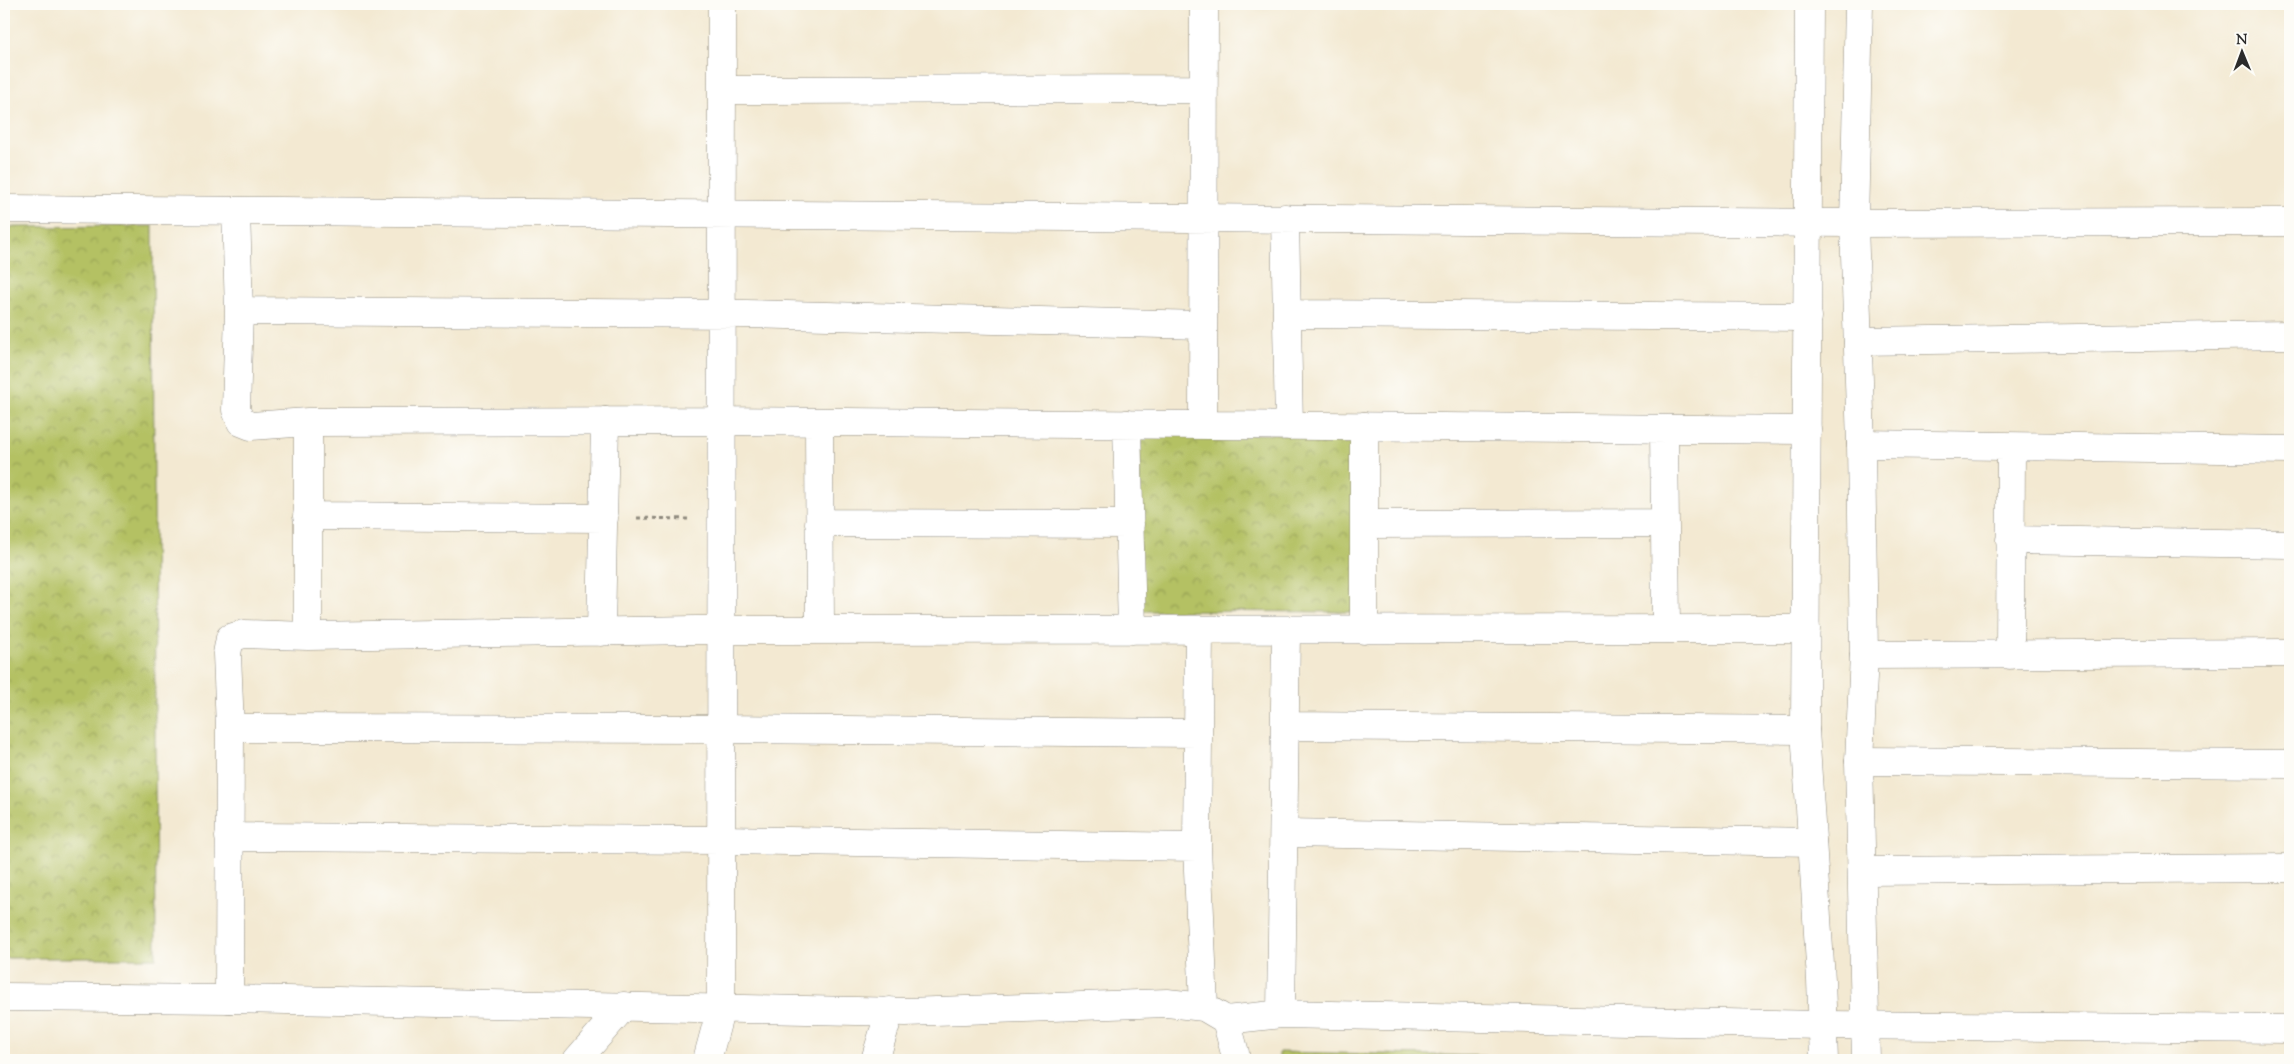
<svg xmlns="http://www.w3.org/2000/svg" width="2294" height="1064" viewBox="0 0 2294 1064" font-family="'Sorts Mill Goudy',serif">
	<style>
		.park { fill: url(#park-crowns); stroke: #707647 }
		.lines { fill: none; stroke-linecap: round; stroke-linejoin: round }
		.street-casing { stroke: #8f8a7e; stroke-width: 29 }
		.secondary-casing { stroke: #8f8a7e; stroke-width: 29 }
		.path { stroke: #8f8a7e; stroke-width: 3; stroke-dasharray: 4 4; stroke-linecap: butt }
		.street { stroke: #fff; stroke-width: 28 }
		.secondary { stroke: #fff; stroke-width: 28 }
	</style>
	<defs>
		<pattern id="park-crowns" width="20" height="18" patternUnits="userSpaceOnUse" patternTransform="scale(1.25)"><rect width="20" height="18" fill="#b4c163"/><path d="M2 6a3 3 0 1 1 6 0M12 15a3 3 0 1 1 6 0" fill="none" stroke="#939d52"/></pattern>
	</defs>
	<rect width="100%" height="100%" fill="#fdfcf7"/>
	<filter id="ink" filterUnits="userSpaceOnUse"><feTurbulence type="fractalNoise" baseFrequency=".02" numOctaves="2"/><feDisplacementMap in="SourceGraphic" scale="10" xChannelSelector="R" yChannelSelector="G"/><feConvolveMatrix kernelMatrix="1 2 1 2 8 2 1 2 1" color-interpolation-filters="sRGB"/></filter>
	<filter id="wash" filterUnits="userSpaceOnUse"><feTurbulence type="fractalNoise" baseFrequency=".0096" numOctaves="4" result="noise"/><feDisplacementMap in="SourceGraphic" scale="20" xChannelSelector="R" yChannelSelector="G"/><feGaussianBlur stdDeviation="1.12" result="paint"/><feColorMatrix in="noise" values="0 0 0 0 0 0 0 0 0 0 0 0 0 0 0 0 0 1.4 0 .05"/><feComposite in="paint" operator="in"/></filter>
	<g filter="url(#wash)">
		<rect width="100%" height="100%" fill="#f3e9d2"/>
		<!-- park -->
		<path class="park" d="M153,226L156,958H4V227Z
			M1140,433L1358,435L1357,612L1139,611Z
			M1279,1052L1690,1060H1279Z"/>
	</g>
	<g filter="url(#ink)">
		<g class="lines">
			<defs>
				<path id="street" d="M722,90L1204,89
					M4,209L1854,223L2290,222
					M236,211L239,311L236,410L241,422L251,426L308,422L721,421L1807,430
					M1285,218L1289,426
					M239,311L746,314L1203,325
					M1287,314L1808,317
					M1858,341L2290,335
					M819,422L820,630
					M1127,424L1132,630
					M1203,425L1204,4
					M1364,426V630
					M1664,429L1666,629
					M1861,444L2290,450
					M307,516L604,518
					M819,523L1130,524
					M1364,524L1665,523
					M2010,540L2290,544
					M1199,630L1197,847L1204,1007
					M601,632L605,421
					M308,636V422
					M1864,655L2290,653
					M2010,655L2011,447
					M1285,726L1805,730
					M230,728L721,729L1198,733
					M1859,761L2290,764
					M1285,833L1812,842
					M229,837L721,840L1197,847
					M1862,871L2290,868
					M229,999L230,728L227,654L230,638L244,634L308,636L696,630L1806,629
					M1281,1014L1286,630
					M1226,1020L1281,1014L1823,1025L2290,1029
					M577,1060L624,1006
					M707,1060L721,1008L722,4
					M875,1060L890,1011"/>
				<path id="secondary" d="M1809,4L1805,730L1821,980L1824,1060
					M1859,4L1854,223L1861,444L1864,655L1859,761L1866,1060
					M4,997L229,999L906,1012L1167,1003L1204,1007L1226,1020L1235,1053V1060"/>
			</defs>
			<!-- street casing -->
			<use href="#street" class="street-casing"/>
			<!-- secondary casing -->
			<use href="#secondary" class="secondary-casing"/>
			<!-- path -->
			<path class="path" d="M637,518L688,519"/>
			<!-- street -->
			<use href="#street" class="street"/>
			<!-- secondary -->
			<use href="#secondary" class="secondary"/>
		</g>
	</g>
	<!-- margin -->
	<rect width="2294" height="1064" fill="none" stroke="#fdfcf7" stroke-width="20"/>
	<!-- north arrow -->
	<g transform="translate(2242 52) rotate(359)" stroke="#fdfcf7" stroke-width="4" paint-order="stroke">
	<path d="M0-4L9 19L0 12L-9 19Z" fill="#2b2b2b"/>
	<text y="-8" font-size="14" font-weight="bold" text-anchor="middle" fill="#2b2b2b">N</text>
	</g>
</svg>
